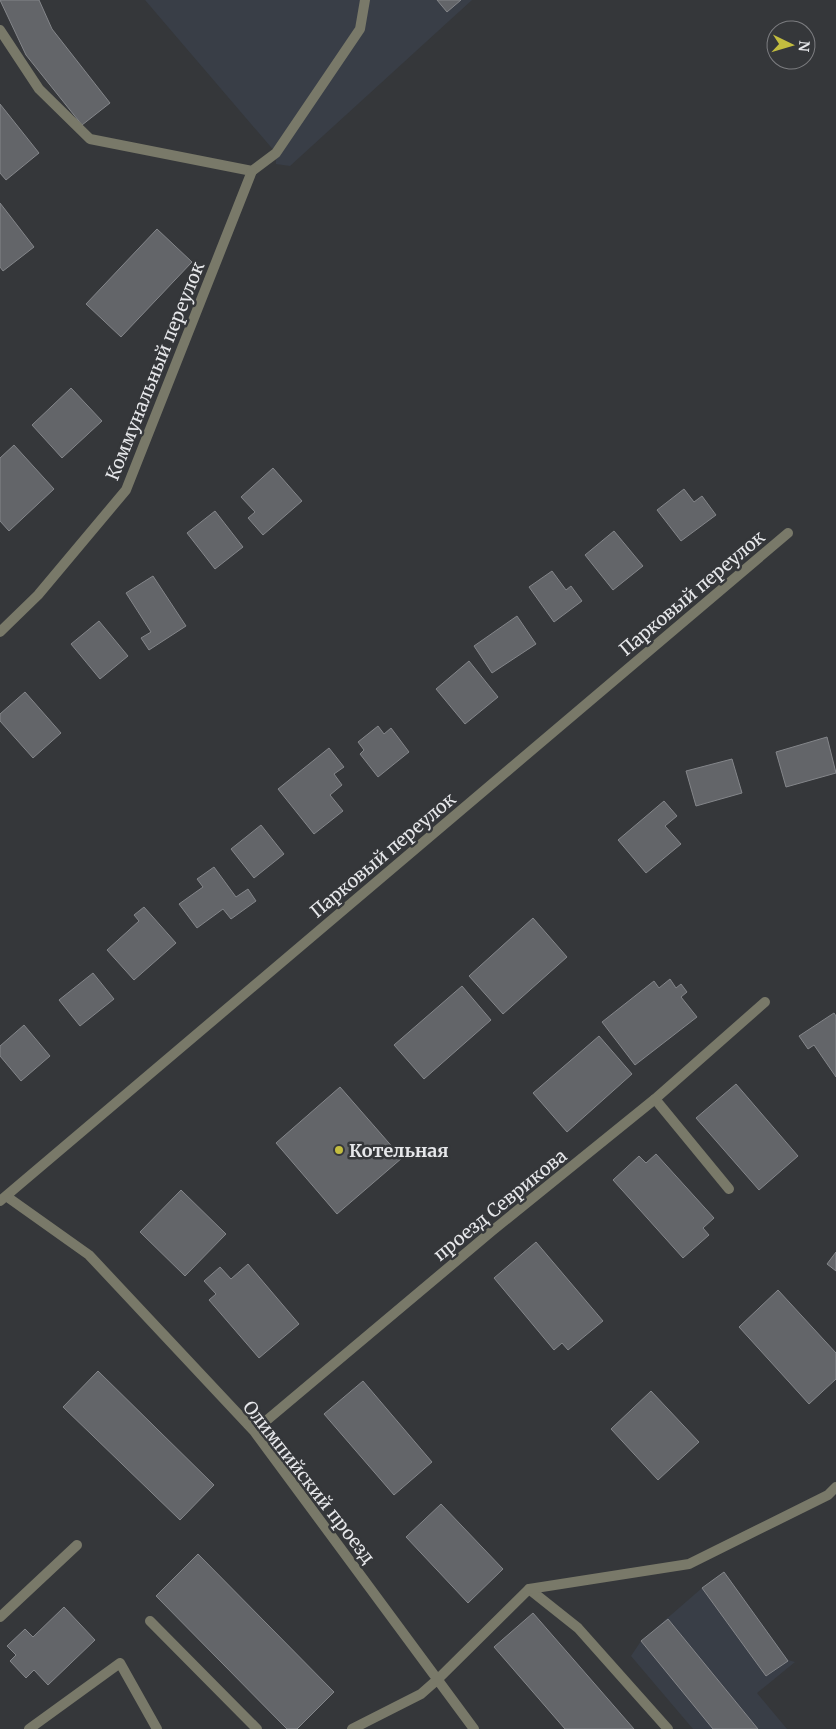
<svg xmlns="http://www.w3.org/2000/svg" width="836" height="1729" viewBox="0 0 836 1729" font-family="Merriweather,serif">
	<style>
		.built { fill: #393e47 }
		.building { fill: #636569; stroke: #84868a }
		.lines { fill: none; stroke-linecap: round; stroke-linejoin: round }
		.service { stroke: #797969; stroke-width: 10 }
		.minor { stroke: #797969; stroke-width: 10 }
		.poi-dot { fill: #c3bd3f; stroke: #35373a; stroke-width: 2 }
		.labels { text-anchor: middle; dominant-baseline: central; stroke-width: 5; stroke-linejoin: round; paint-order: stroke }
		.street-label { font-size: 18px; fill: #e6e7ea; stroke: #35373a }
		.poi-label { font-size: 18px; font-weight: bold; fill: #e6e7ea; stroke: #35373a; text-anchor: start }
	</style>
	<rect width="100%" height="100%" fill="#35373a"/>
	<!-- built -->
	<path class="built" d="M145,0H472L290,166L276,164V153Z
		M724,1572L788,1660L795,1662L757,1693L787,1729H693L631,1656L641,1641L702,1588Z"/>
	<!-- building -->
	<path class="building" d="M0,0H39L52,29L110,103L82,125L26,55Z
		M437,0H461L447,12Z
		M0,104L39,153L6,180L0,173Z
		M0,203L34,247L3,271L0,267Z
		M157,229L192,262L121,337L86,304Z
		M71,388L102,421L62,458L32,425Z
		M14,445L54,489L9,531L0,521V458Z
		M273,468L302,501L263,535L248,518L255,512L241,497Z
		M684,489L694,502L702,496L716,515L681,541L657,510Z
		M215,511L243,547L215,569L187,533Z
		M614,531L643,566L613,590L585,555Z
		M552,571L566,590L571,586L582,601L554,622L529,587Z
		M153,576L186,626L149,650L141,638L151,632L126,593Z
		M517,616L536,644L492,673L474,646Z
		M99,621L128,656L100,679L71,644Z
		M469,661L498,697L465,724L436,689Z
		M25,692L61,733L33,758L0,721V714Z
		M378,726L384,734L391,728L409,752L378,777L360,754L364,750L358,742Z
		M827,737L836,773L786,787L776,752Z
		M329,748L344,767L334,774L342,785L330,795L343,811L314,834L278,789Z
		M732,759L742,793L696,806L686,771Z
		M664,801L677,816L665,826L681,844L646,873L618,840Z
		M261,825L284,854L254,878L231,849Z
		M214,867L236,897L248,889L256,901L231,919L223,909L197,928L179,904L203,887L197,879Z
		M144,907L176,943L134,980L107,950L139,921L134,915Z
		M533,918L567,957L503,1014L469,976Z
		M93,973L114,999L80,1026L59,1000Z
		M670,979L676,988L681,984L687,992L681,997L697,1017L635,1065L602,1022L654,981L659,988Z
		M462,986L491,1020L424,1079L394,1045Z
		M834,1013L836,1016V1077L814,1045L808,1049L799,1036Z
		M24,1025L50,1056L21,1081L0,1056V1046Z
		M599,1036L632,1074L567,1132L533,1093Z
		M736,1084L798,1156L759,1190L696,1118Z
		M340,1087L402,1158L337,1214L276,1143Z
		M656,1154L714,1218L703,1228L709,1235L683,1258L613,1180L639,1156L646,1163Z
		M181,1190L226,1234L185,1276L140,1232Z
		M536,1242L603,1321L568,1350L562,1343L554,1350L494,1278Z
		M836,1252V1271L827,1264Z
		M248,1264L299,1324L259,1358L209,1300L216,1294L204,1281L220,1267L231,1279Z
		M778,1290L836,1353V1379L809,1404L739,1327Z
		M98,1371L214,1485L180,1520L63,1407Z
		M363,1381L432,1462L394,1495L324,1414Z
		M651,1391L699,1442L658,1480L611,1429Z
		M441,1504L503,1569L468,1603L406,1537Z
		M198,1554L334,1692L297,1729H287L156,1596Z
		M724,1572L788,1661L766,1676L702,1588Z
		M64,1607L95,1640L48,1685L34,1670L26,1678L10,1661L16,1655L7,1646L25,1629L33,1637Z
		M533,1613L634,1729H565L494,1647Z
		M668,1619L758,1729H713L641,1641Z"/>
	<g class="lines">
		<!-- service -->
		<path class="service" d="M0,30L39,89L90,139L252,171L276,153L360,29L365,0
			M655,1099L729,1189
			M529,1589L578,1628L668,1729
			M0,1617L77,1545"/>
		<!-- minor -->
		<path class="minor" d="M0,632L38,595L126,490L252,171
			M6,1196L89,1255L254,1431L474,1729
			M0,1201L788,533
			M254,1431L492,1231L655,1099L765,1002
			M150,1621L257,1729
			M29,1729L120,1663L157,1729
			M352,1729L421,1694L438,1679L529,1589L689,1564L828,1495L836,1487"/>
	</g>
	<!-- markers -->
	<circle class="poi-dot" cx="339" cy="1150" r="5"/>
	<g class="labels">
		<!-- street labels -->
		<g class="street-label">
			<text transform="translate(155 371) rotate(-68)">Коммунальный переулок</text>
			<text transform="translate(692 593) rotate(-40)">Парковый переулок</text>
			<text transform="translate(383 855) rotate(-40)">Парковый переулок</text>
			<text transform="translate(500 1205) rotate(-39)">проезд Севрикова</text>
			<text transform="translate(309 1482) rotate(52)">Олимпийский проезд</text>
		</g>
		<!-- poi labels -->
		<g class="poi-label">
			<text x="349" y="1150">Котельная</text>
		</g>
	</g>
	<!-- north arrow -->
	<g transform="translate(791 45) rotate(95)"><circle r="24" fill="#35373a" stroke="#7c7d80"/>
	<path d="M0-4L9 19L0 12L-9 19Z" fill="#c3bd3f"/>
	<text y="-8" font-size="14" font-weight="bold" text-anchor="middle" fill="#e6e7ea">N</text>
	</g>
</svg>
